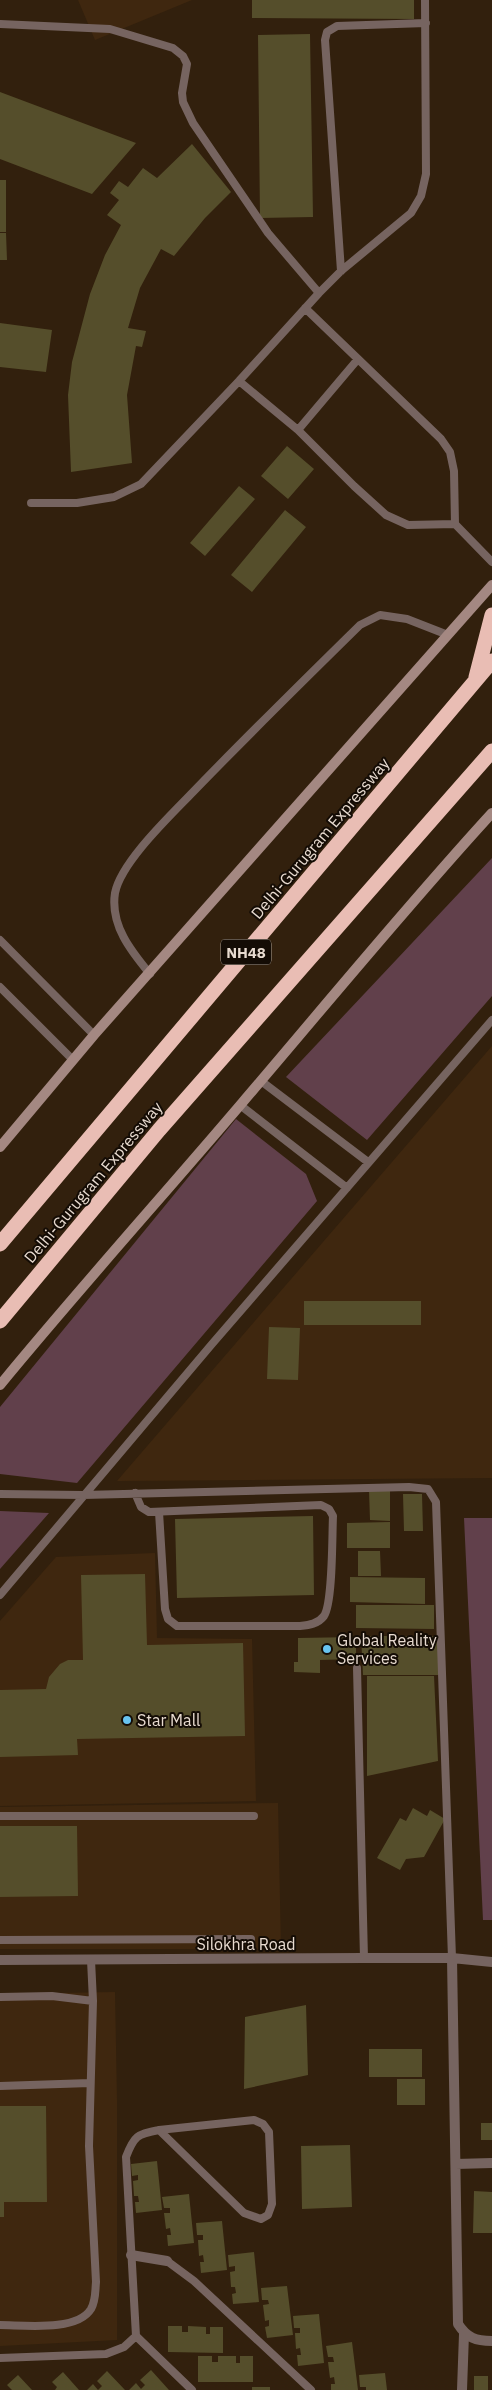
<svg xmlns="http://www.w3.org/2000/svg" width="492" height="2390" viewBox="0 0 492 2390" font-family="'IBM Plex Sans',sans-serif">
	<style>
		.built { fill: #3f270f }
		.green { fill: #61404b }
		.building { fill: #554e2b }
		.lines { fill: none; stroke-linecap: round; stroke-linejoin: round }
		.service { stroke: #766460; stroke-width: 8 }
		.minor { stroke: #766460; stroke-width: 10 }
		.secondary { stroke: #a48882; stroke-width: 10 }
		.motorway { stroke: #e9bdb4; stroke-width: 15 }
		.poi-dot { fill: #68c4f0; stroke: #140c05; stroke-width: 2 }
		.labels { text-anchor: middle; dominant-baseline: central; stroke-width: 4; stroke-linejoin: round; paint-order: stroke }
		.shield { fill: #140c05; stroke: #a89d93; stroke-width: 1 }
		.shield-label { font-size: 15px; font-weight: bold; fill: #e8dbd0 }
		.street-label { font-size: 16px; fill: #e8dbd0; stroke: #140c05 }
		.poi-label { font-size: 16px; fill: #e8dbd0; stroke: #140c05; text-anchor: start }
	</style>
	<rect width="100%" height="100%" fill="#32200d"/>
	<!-- built -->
	<path class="built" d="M78,0H192L95,40Z
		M492,1046V1478L117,1481Z
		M155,1553L157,1638L252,1639L256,1801L0,1806V1621L56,1557Z
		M278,1803L281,1949H0V1807Z
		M115,1992L117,2100V2340L0,2346V1994Z"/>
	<!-- green -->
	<path class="green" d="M492,858V996L367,1140L286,1077Z
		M236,1119L306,1174L317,1201L77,1483L0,1474V1407Z
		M0,1511L49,1513L0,1569Z
		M464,1518H492V1920H483Z"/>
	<!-- building -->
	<path class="building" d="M252,0H414V19L252,18Z
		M310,34L313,217L260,218L258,35Z
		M0,92L136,143L92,194L0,159Z
		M192,144L231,192L205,218L174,256L161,249L140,288L128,328L146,331L142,347L136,346L127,395L132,463L71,472L68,395L72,362L90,294L105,255L121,225L107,215L119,200L110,193L119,181L128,187L143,168L157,178Z
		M0,180H6V232H0Z
		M0,233H6L7,260H0Z
		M0,323L52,330L46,372L0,367Z
		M287,446L314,469L288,499L261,476Z
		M239,486L255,499L205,556L190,543Z
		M285,510L306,527L252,592L231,575Z
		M304,1301H421V1325H304Z
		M269,1327L300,1328L298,1380L267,1379Z
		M369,1490H390V1521L370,1520Z
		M403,1494H422L423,1531H404Z
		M313,1516L314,1595L177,1598L175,1519Z
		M390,1522V1548H347V1523Z
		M358,1551H380L381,1576H358Z
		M145,1574L147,1645L243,1643L245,1736L77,1739L78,1755L0,1757V1690L46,1689L49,1677L60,1664L68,1660H83L81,1575Z
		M350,1577L425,1578V1604L350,1602Z
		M356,1605H434V1629L356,1628Z
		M361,1636H440L438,1675H363Z
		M356,1637V1659L320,1660V1673L294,1672V1662H298V1638Z
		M367,1676H434L438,1761L367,1776Z
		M413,1808L427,1816L430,1810L445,1819L424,1857L406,1859L400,1870L377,1858L400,1818L406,1821Z
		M0,1826H77L78,1896L0,1897Z
		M306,2005L308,2075L244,2089L245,2017Z
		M369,2049H422V2077H369Z
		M397,2079H425V2105H397Z
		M0,2106H46L47,2202H4V2217H0Z
		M481,2123H492V2140H481Z
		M350,2145L352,2207L302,2209L301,2146Z
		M157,2161L162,2210L136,2213L135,2202H139L138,2196H134L133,2181L138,2180V2175L132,2176L131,2164Z
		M474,2191L492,2192V2233H473Z
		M189,2194L194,2243L168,2246L167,2235H171L170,2228L166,2229L164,2213H170V2208H164L162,2197Z
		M222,2221L227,2270L201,2273L200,2262H204L203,2255L199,2256L198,2240H203V2235H197L196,2223Z
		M254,2252L259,2302L233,2304L232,2294L236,2293L235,2287H231L230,2272L235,2271V2266L229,2267L228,2255Z
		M287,2286L293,2335L267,2338L265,2327L269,2326V2320L265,2321L263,2305L269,2304L268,2300H262L261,2288Z
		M319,2314L324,2363L298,2366L297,2355H301L300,2348L296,2349L295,2333H300V2328H294L293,2316Z
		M168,2326H182V2332H188V2326L206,2327V2334H210V2327H223V2353L168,2352Z
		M352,2342L358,2390H331V2384H335L334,2377L330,2378L328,2362H334L333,2357H328L326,2346Z
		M198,2356H212V2362H218V2356H236V2363H240V2356H253V2382H198Z
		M151,2370L169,2390H129L136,2383L141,2389L145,2385L140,2380Z
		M107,2371L125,2390H87L93,2384L98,2390L102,2386L97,2381Z
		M63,2372L79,2390H55L57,2387L52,2382Z
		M385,2373L387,2390H366V2387H360L359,2375Z
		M18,2375L32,2390H12L7,2385Z
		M474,2376H488V2390H474Z
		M252,2387H270V2390H252Z"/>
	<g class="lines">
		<!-- service -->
		<path class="service" d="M0,24L110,29L173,48L183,56L187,64L182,93L183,102L193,123L268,233L319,293
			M341,271L325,40L327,32L337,26L426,23
			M305,308L358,359
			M239,381L298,430L354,486L386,515L408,525L455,524
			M298,430L358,359L441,439L450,452L454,471L455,524L492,562
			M31,503H77L114,497L141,484L239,381L319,293L341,271L411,213L421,196L426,174L425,0
			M0,940L94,1035
			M150,974C131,951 110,925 115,893C121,862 171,815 193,792C248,735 304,680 360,625L380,615L407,619L448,635
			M0,987L73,1060
			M261,1081L368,1162
			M240,1105L347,1188
			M135,1493L141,1507L149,1512L321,1505L329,1509L333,1516C332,1535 333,1603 324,1616C318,1624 309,1625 300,1626H177L168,1619L165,1609L159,1512
			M0,1494L83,1495L409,1487L428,1489L436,1502L452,1958
			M0,1595L212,1344L492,1020
			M357,1668L364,1958
			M0,1816H254
			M0,1940L251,1939
			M91,1960L93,2001
			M0,1997L52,1996L93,2001L89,2146L96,2282C95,2292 96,2300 91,2309C77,2332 23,2325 0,2325
			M0,2086L90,2083
			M167,2261L194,2281L311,2390
			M136,2336L192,2390
			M0,2358L106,2354L124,2347L136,2336L126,2157C134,2136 137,2134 159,2130L244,2213L261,2219L268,2215L272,2204L269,2132L263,2124L254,2120L159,2130"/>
		<!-- minor -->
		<path class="minor" d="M452,1958L458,2324C467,2338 476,2341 492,2341
			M0,1960L364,1958H452L492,1962
			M456,2164L492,2163
			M131,2255L167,2261
			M462,2390L464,2334"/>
		<!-- secondary -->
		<path class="secondary" d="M0,1147L94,1035L492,585
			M0,1385C79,1289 162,1197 242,1103C325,1006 406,907 492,813"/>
		<!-- motorway -->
		<path class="motorway" d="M476,677L492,615
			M0,1244L492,661
			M0,1321L159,1130L492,751"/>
	</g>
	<!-- markers -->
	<g class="poi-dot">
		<circle cx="327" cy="1649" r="5"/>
		<circle cx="127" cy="1720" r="5"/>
	</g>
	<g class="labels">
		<!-- shield labels -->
		<rect class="shield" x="221" y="939.5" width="50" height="25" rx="4"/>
		<g class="shield-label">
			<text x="246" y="952">NH48</text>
		</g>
		<!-- street labels -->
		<g class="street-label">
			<text transform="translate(320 838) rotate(-50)">Delhi-Gurugram Expressway</text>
			<text transform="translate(93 1182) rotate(-50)">Delhi-Gurugram Expressway</text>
			<text x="246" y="1944">Silokhra Road</text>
		</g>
		<!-- poi labels -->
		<g class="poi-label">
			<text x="337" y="1640">Global Reality<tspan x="337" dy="18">Services</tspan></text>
			<text x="137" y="1720">Star Mall</text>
		</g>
	</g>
</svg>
